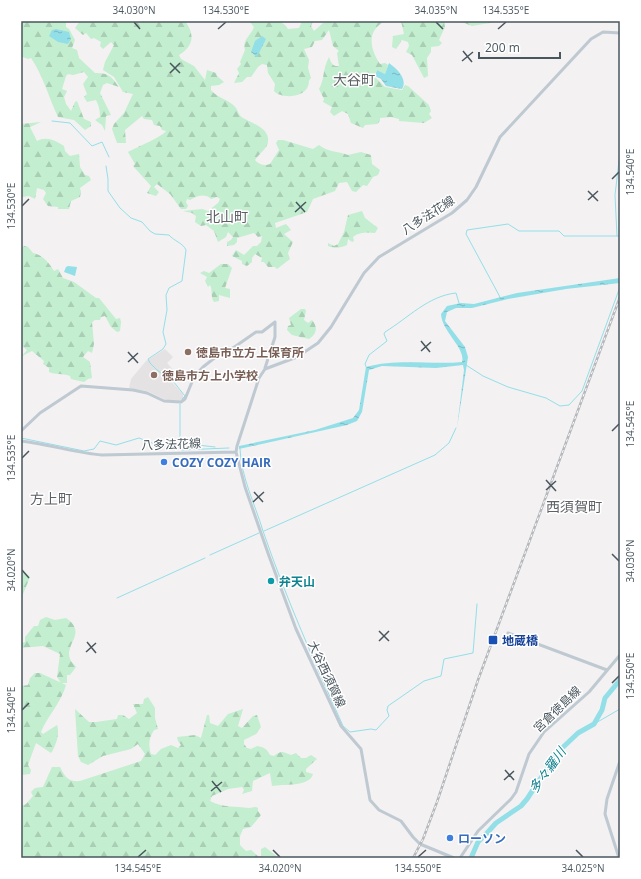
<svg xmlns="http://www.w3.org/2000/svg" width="641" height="879" viewBox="0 0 641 879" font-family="'Open Sans','Noto Sans JP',sans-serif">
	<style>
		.education { fill: #e4e2e3 }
		.forest { fill: url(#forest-firs) }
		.water { fill: url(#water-ripples) }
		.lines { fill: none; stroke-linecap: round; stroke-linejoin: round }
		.stream { stroke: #93dfe8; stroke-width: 1 }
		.river { stroke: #93dfe8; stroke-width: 5 }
		.secondary { stroke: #bec9d1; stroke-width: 3 }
		.rail-casing { stroke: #b4b7bb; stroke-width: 2.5 }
		.rail { stroke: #fff; stroke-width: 1; stroke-dasharray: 3; stroke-linecap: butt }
		.ticks { fill: none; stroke: #4a565e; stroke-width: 1.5 }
		.education-dot { fill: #8d6e63; stroke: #fff; stroke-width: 1.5 }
		.shop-dot { fill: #3f7fe0; stroke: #fff; stroke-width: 1.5 }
		.culture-dot { fill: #0f9aa8; stroke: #fff; stroke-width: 1.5 }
		.transit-dot { fill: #1a4fb4; stroke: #fff; stroke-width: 1.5 }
		.labels { text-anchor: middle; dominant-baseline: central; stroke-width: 3; stroke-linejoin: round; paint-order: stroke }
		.street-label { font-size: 12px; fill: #4a565e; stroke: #fff }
		.education-label { font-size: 12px; font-weight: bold; fill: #785e54; stroke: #fff; text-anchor: start }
		.shop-label { font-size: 12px; font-weight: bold; fill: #366cbe; stroke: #fff; text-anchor: start }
		.culture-label { font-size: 12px; font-weight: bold; fill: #0d838f; stroke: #fff; text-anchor: start }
		.transit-label { font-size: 12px; font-weight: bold; fill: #164399; stroke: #fff; text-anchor: start }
		.water-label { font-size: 13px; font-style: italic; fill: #148290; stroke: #fff }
		.quarter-label { font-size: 14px; fill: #5e6266; stroke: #fff }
		.neatline { fill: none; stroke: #4a565e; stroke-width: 1.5 }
		.ticks-label { font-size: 10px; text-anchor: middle; fill: #4a565e }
	</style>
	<defs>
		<pattern id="forest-firs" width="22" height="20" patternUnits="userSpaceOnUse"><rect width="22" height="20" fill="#c3eecf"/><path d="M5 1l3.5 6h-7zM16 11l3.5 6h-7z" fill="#a9ceb4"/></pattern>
		<pattern id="water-ripples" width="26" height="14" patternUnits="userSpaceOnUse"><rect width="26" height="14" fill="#93dfe8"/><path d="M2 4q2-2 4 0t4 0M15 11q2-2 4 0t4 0" fill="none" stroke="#7ab8bf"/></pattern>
	</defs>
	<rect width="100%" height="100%" fill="#f3f1f2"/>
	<!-- education -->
	<path class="education" d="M165,349L173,357L167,363L176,373L170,380L183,394V398L180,401L166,400L147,391L129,388L131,379L146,361Z"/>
	<!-- forest -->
	<path class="forest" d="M21,21H66V27L69,29L75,40L72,48L77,50L79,58L95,73C109,73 111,76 119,87L107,83L103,85L100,93L111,115L106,116L105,131L102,125L95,120L100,117C100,110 99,106 96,100L87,102L84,97L87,94L83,84L88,77L84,72L73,75L68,74L66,76L62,89L67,91L64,97L66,104L71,111L75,102L77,101L84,119L91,122V126L85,130L74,120L58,117C49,98 43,75 31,58L28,59L23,57L21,59Z
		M80,21H185C195,34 194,46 179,55L181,59L194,66L205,80L207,70L216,73L217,76L224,82L219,85L211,86V90C218,99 229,99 236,108C238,111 239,116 243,118C253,124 273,129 267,145C265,150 258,155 255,160C259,165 265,166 270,164L279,150L276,143L278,140H283L313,149L319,145C327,152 338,151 348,155L361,152L371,155L372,164L380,170L378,175L373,177L367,186L363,185L356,192L352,191L347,182L339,183L335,191L313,199L307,212L275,223L276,228L286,224L291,230L284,234L293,242L288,253L290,259L277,269L275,267H268L264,262H261L262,258L255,254L252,258V262L247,266L242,264V261L232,256L236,250L244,255L253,246H257L261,242L262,236L258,237L254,233L237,238V242L234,245L227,246V242L231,240L233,237L228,232L226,237L218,242L214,231L206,225L201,226L195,222L196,216L192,213L183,211L202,209L208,211L218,203L220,199L217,197L211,199C205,193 197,196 190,200L187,199L186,202L188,206L186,209H181L170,194L157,184L154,187L159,192L156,196L147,193L151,186L133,166L135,164L128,152C137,147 162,137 166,131L162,130L160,126L154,125L152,120L144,119L142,116L125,130L126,143H117L112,129L114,124L124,113L133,94L123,92L114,77L103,70L105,62L114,45L111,42L103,49L100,46L101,42L94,38L91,39L86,33L83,35L75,28Z
		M249,21C261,21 281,16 288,29L299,28L302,21H313L311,26L314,31L323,23L335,21H381L382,23C366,33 371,51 380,64L385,63L388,65L385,74L377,70L374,76L385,87L402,90L405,85L408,86L429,105L431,111L429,114L432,118L424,123L399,121V119L391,117L380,118V121L377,124L365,125L363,128L351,123L348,114L342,111L334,116L330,112L332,107L323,102L324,99L319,89C325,79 322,70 329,57C331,63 333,67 339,66L337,53L339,51L333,46L329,30L322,40L315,41L312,47L304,49L309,60L308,68L311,78C307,82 310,82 308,86C304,98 281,99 274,91L275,84L268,73L267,65L262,64L258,67L251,77H247L242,82L234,83L239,73L237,69L241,64L240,62L245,50C242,39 251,36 254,27Z
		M401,21H444L445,27L439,40L442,43L439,46L431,47V52L427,58L428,76L424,78L412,55L406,52L409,46L408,42L402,40L396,49L392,47L393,36L404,34Z
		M459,21H501L472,26Z
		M41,122L30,127L37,141C46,136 55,140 64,146L65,151L70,156L79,154L80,167L85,175L89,176L91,180L80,188L81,192L80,197L71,201L69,209H58V207L48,206L43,199L46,193L44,190L37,188L35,199L29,196L22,197L21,209V124Z
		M362,211L365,218L378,228L375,233C367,232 359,232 353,237L354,241L352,242L348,239L347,245C340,248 335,249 328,246V243L334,246L338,244L344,232L348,215Z
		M24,246L28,247L33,253C43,255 49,263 54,271L58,269L63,278L74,282L96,298H99L116,319L120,318L121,322L120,331L117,332L111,327L105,316L101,317L100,320H95L92,322L94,344L92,353L88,351L83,357L90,362L92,378L88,379L84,382L71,379L70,376C62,373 56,375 49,372V368L43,364L44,361L32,351L22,356L27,350L22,346L21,348V248Z
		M221,264H228L232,268L225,288L230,289V298L219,295V301L214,302C210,296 213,290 210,285L208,287L205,281L207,277L200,273L204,271L209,273Z
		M301,309H305L306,311L304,320L308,323L312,320C318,327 317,334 309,339L292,335L287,330L288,326L291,325L289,318Z
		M21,569L30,577L23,594L21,605Z
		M46,617L55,620L66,618C88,633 64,644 70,659C71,662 75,665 76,667L70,675H67V683H61L57,677L60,654L43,646L21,648V643L25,642V637L34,626H38L40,620Z
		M35,673H40L66,685C61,703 48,715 41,732L43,734L57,725C60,733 56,746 51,753L36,743L28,765L31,770L30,774L21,775V686L28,685L30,678Z
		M148,697L155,708V718L158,729L154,730C149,738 148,744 151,754L155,755L161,749L171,745L178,748L181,745L178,741L177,737L195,735L201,738L207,715H209L210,723L218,726L228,714L243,709L238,726L242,728L253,716L257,715L261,727L256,734L244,740V744L247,748L251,749L257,746C264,747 267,749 270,755L274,756C282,750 282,752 291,755L296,753L301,758H306L311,755L317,759L306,769V772L313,774C310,787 282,784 272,786L270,773L253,781L252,791L242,794L244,790L242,787L228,789L212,796L210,801C223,808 235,806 249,808C253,808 255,806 258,808V811L261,815L251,827L243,829L240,836V845L246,851L251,850L259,857L261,856V849L265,847L279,858H21V806L26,804L33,796L31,792L35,788L43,787L52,767H60C65,777 68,782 80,781L141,761L145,754L138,744L131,749L103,756L88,765L81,762L78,756L75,709L89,722H96L117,719L118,715H123L129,719L137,713L133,704H143L144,699Z"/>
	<!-- water -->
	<path class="water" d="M56,29L69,32L71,39L68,44L58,42L49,36L52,30Z
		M262,36L266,39L257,57L251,52L255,41Z
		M389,63C397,69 408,79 402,89L386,86L381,79L375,76L377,70L385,74Z
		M68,266L77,267L75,276L64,272L66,267Z
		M620,278V283L566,289L508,299L472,308H456L447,312L445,321L465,347L468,357L457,428L464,370L463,365L436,368L382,366L369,370L362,412L357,421L347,425L239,449V446L315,430L353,418L359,410L366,367C397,358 431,365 462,362C466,348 442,332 441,314L447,306L461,303L474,304L517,293Z"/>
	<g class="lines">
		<!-- stream -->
		<path class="stream" d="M52,121L70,123L92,146L102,142L109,157
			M106,166L108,179V191L120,208L131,218L142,222L150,231L155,234L169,235C174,241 183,243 186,250L182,281L169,288L166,295L167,310L163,332L166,344L163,349L148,359L150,363L157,370L173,381L185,396L182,399
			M617,236L615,195L620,153
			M500,297L466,234L467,230L508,224L519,231H559L564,236H620
			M466,365L483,376L508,387L546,398L560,406L569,405L582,391L620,287
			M367,369L365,364L369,355L387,341L384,334L385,332C408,318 428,296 456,293L459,303
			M180,404V443L215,447
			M21,438L84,451L94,449L100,441L116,445L139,438L152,443L175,444L181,450L229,448
			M240,449C241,477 255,504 263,531C286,598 314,661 343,726L350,732L371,729L376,730L389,716L387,710L388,706L424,681L441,676L444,659L473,653L477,604
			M264,531L435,455L449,443L456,428
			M210,555L259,533
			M117,598L205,558
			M594,724L620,709"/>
		<!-- river -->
		<path class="river" d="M471,858L478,842L487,833L496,823L521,806L527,799L558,752L578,733L594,724L602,710L605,698L620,680"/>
		<!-- secondary -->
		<path class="secondary" d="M265,368L275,337V322
			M21,431L40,413L81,386L133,390L147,393L164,401L181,402L185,399L194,377L203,367L222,352L233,348L256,332H262L275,322
			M21,441C49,444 75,453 102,455L236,452
			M508,633L607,670
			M454,858L420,844L413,837L401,821L379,810L370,800L361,749L341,726L296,629L269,556L245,487L236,452L237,446L259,378L265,369L297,357L318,343L331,327L364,273L379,257L452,213L467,200L476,187L500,137L591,39L603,32L620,33
			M460,858L478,831L511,799L516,792L529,754L544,732L589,692L620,655
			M619,858L605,814L607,799L620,761"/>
		<defs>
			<path id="rail" d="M413,858L423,839L437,802L478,680L620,297"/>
		</defs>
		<!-- rail casing -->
		<use href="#rail" class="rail-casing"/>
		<!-- rail -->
		<use href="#rail" class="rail"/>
	</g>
	<!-- ticks -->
	<path class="ticks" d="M134,22L140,29M436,22L443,29M218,29L226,22M498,29L506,22M463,51L472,62M462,61L473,52M170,63L180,73M170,73L180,63M612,179L619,172M588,191L598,201M588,200L598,191M296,202L305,212M22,206L29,199M295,212L306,202M421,341L430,352M421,351L431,342M128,352L138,363M128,362L138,353M612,431L619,424M22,458L29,451M546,480L556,491M546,490L556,481M254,492L263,502M253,502L264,492M612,554L619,561M22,570L29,578M379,631L389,641M379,641L389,631M87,642L96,653M86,652L96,643M612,683L619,676M22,710L29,703M505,770L514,780M504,780L514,771M212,781L221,792M211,791L222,782M273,850L280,857M576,850L583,857M138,857L146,850M418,857L426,850"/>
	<!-- markers -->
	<g class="education-dot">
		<circle cx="188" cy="352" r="4"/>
		<circle cx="154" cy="375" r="4"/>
	</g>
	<g class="shop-dot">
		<circle cx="164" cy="462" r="4"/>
		<circle cx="450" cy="838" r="4"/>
	</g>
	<circle class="culture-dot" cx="271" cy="581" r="4"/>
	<rect class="transit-dot" x="488" y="635" width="10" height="10" rx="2"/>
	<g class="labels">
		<!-- street labels -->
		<g class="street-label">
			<text transform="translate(428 215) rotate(-33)">八多法花線</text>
			<text transform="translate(171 444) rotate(-2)">八多法花線</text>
			<text transform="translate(327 674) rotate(65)">大谷西須賀線</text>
			<text transform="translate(557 709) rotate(-44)">宮倉徳島線</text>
		</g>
		<!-- education labels -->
		<g class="education-label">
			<text x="196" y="352">徳島市立方上保育所</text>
			<text x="162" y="375">徳島市方上小学校</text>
		</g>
		<!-- shop labels -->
		<g class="shop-label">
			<text x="172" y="462">COZY COZY HAIR</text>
			<text x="458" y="838">ローソン</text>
		</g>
		<!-- culture labels -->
		<g class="culture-label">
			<text x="279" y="581">弁天山</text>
		</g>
		<!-- transit labels -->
		<g class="transit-label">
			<text x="502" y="640">地蔵橋</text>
		</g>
		<!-- water labels -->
		<g class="water-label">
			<text transform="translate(547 770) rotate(-54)">多々羅川</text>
		</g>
		<!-- quarter labels -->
		<g class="quarter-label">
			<text x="354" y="79">大谷町</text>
			<text x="227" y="216">北山町</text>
			<text x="51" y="498">方上町</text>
			<text x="574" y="506">西須賀町</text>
		</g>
	</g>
	<!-- border -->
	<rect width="641" height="879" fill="none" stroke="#ffffff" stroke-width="44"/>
	<!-- scale -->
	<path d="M479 52v6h81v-6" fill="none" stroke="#4a565e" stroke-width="2"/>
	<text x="485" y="52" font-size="12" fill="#4a565e" stroke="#ffffff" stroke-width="3" paint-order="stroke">200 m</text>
	<rect x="22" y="22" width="597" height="835" class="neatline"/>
	<g class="ticks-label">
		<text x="134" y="14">34.030°N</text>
		<text x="226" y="14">134.530°E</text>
		<text x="436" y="14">34.035°N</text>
		<text x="506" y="14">134.535°E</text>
		<text transform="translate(630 172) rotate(-90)" y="4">134.540°E</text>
		<text transform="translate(11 206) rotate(-90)" y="4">134.530°E</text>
		<text transform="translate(630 424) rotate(-90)" y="4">134.545°E</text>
		<text transform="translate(11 458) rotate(-90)" y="4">134.535°E</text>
		<text transform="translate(630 561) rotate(-90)" y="4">34.030°N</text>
		<text transform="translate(11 570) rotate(-90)" y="4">34.020°N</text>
		<text transform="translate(630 676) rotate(-90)" y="4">134.550°E</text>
		<text transform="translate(11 710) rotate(-90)" y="4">134.540°E</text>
		<text x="138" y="872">134.545°E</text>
		<text x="280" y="872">34.020°N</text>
		<text x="418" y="872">134.550°E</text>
		<text x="583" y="872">34.025°N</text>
	</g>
</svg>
